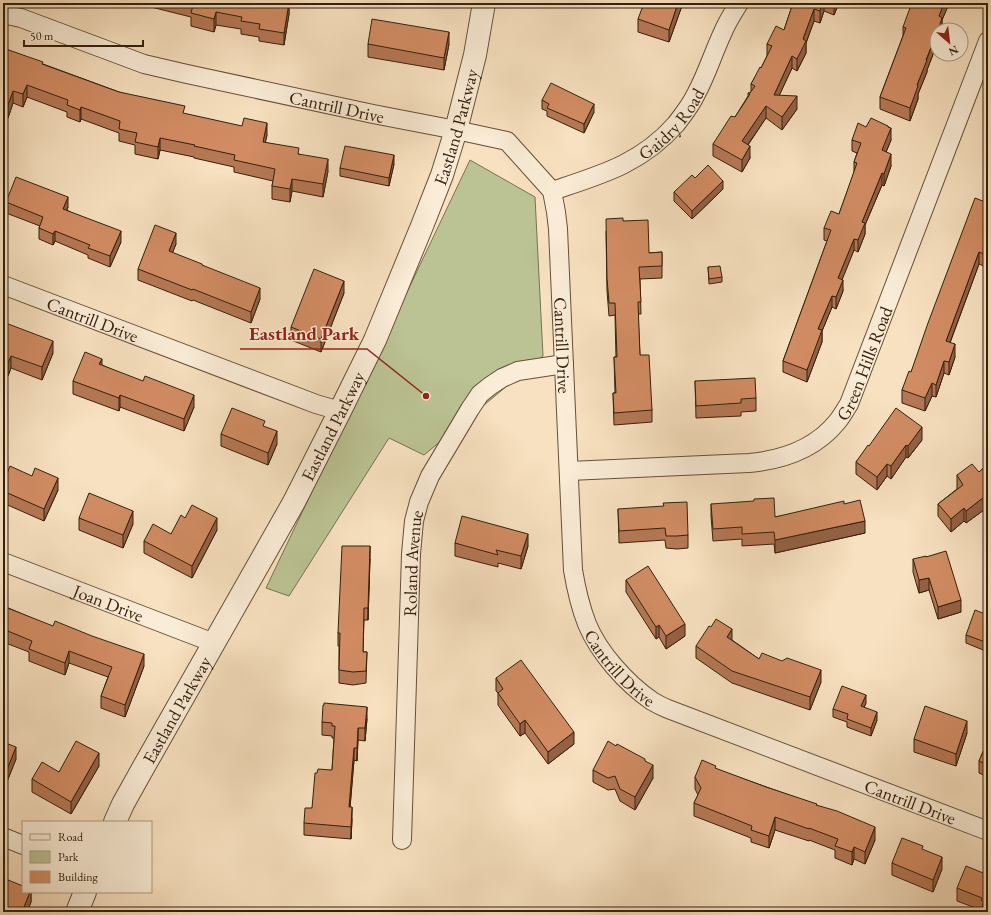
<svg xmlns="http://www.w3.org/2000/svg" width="991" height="915" viewBox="0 0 991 915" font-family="'EB Garamond',serif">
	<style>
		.green { fill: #bbc394; stroke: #787250 }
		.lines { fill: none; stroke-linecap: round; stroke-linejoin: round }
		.minor-casing { stroke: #655038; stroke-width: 20 }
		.tertiary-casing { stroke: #655038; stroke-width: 24 }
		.minor { stroke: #faecd6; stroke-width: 18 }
		.tertiary { stroke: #faecd6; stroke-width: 22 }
		.wall { fill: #b57855; stroke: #34200b }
		.shaded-wall { fill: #936245; stroke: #34200b }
		.building { fill: #d28c63; stroke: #34200b }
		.labels { text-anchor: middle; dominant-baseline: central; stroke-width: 3; stroke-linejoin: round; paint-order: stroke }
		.street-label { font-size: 18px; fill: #34200b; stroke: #faecd6 }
		.leader { fill: none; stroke: #8f2418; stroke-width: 1.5 }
		.callout-dot { fill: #8f2418; stroke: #faecd6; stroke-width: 1.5 }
		.callout-label { font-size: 19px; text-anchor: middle; font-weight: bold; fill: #8f2418; stroke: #faecd6; stroke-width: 3; stroke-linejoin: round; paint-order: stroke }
	</style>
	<rect width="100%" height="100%" fill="#f8e1c0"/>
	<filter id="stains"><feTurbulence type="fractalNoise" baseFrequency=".005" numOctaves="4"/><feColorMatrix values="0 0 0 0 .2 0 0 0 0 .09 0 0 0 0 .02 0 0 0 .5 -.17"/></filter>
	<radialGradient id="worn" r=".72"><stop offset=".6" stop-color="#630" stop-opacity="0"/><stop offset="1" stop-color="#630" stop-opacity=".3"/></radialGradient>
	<!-- green -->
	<path class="green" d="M470,160L535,197L543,356L424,455L389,438L289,596L266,588Z"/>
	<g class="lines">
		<defs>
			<g id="minor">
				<path id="s1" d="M3,15H7L21,18L144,64L187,74L373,114L456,130L507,141L552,191L556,212L558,229L573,570C576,588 580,606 587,624C599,653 626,683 652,701C657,704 663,707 668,709L988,831"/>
				<path id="s2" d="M552,191C600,175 641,164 676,124C683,115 691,105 696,94C707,74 713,53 723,32C727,22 733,13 739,3"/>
				<path id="s3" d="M3,285L316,404L340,411"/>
				<path id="s4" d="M569,471L749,463C782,460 815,449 837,422C842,416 845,410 849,404L988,41"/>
				<path id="s5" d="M3,562L214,643"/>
				<path d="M3,837L23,845"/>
				<path id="s6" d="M402,840L411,554L414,521L419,502L430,476L470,409L480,394L490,386L502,378L518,371L564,364"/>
			</g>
			<g id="tertiary">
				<path id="s7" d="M115,822L123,804L147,761L294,502L340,411L375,340L422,226L442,175L456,130L475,55L484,3"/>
				<path d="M77,912L85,892"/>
			</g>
		</defs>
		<!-- minor casing -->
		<use href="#minor" class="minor-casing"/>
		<!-- tertiary casing -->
		<use href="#tertiary" class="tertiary-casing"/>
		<!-- minor -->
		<use href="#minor" class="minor"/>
		<!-- tertiary -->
		<use href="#tertiary" class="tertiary"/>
	</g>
	<!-- wall -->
	<path class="wall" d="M129,3H289V14L284,45L259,41V37L241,34V29L216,25L214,32L191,26V17L135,3L134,5Z
		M683,3L669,42L638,32V19Z
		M793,3H839L834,15L824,11L820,23L814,21L806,43V53L797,71L792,68L779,95L797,109L782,130L766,118L748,145L750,158L742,172L713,156V144L735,117L748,96V93H750L751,92V84L761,68L767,56V44L784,30Z
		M948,3V6L942,20V30H937V44L927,70V72L918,94V99L910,121L880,109V97L903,36V27L918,8Z
		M368,44H449L444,70L368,57Z
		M3,48L43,64L119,92L185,114L267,135L265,142L299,154L328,171L323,197L292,191L290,202L272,199V186L273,181L234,172V167L194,158V157L160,150L158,159L135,154V145L119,141V133L81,119L80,122L67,117V112L27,97L23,107L13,103L8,118L3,116Z
		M542,100L594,112L584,133L547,116V111L542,109Z
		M866,127H888L891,140L886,152L891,166L884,186L882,185L865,225V234L858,252L854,250L842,279L843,291L836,309L832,307L822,331V342L807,382L783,372V361L827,241L824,240V228L839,214L854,173V162L857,153L852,151V140Z
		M394,164L389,186L340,176V168Z
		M988,167V186L986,185V172Z
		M695,178L723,189L692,219L674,201V192Z
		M6,202L68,207L67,210L121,242L110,267L88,258V255L55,241L53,245L39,239V228L40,226L6,213Z
		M988,203V268L979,264L950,343L955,357L949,375L944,373L936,397L932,396L925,411L902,403V390L911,372Z
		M623,221L649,253L662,252V278L640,279L641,314H638L640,355L652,410V422L614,425L613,393H615L614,357H616L615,315L609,316L607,291L606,231Z
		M176,244L172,253L202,265L260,299L251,323L193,300L192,301L138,280V269Z
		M708,267L722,277V282L709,284Z
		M344,293L321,352L291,340V327Z
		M3,322L53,353L42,380L11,368L8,376L3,373Z
		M102,365L194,407L184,431L120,407L119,411L73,394V381Z
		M695,381L756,398V411L741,412V416L696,418Z
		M221,434L277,444L268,465L221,446Z
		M922,440L908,458L906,457L891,479L887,476L877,490L856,474V462L869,446Z
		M988,464V507L966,523L964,521L951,532L938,516V504L957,489V475L979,472Z
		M3,483L58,490L44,521L3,503Z
		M711,504L775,517L844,504L865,533L775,553L774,544L742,546V539L713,541L711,516Z
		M618,509L688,535V548L677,549L666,548L665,540L619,543Z
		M79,518L133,524L123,548L79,530Z
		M185,518L217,530L192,578L144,553V541L171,534Z
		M455,543L528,546L521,569L498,563V567L455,556Z
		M370,559L368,620H364L363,652H367L366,683L353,685L339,683V646H338V633Z
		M913,559L961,612L938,619L929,590L919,593L913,572Z
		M626,580L685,636L666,649L659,637L656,639L626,592Z
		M3,603L6,607L144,666L125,717L101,708V696L108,677L69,663L65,675L29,661V652L3,642Z
		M988,615V652L966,643V635Z
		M732,640L759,659L821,682L810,710L732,683L696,658V646Z
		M496,678L574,744L548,764L525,733L520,736L498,705V693L496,691Z
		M866,703L864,707L877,720L871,736L847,727V722L833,717V709Z
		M367,719L365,741L358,740L357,761L354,760L350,807L352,820L351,839L304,835V823L332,770L334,738H332V736L322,735V722Z
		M967,733L956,766L914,752V739Z
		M988,740V777L979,773V761Z
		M3,742L16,759L4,789H3Z
		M645,761L653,778L635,810L620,801L615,789L608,790L593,782V770Z
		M99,766L71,814L32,792V779L59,772Z
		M716,769L817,805L875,840L865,864L854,859L852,865L835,858V850L809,840V841L775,830L769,848L751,842V838L694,816V803L698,795L695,789V777Z
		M892,863L942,869L933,892L892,875Z
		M988,875V912H981V910L957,901V888Z
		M3,878L31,892V902L27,912H3Z"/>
	<!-- shaded-wall -->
	<path class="shaded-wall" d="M289,3V14L284,45V33Z
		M678,3H683L669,42V30Z
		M822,3H824V11L820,23V11Z
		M834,3H839L834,15Z
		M944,3H948V6L942,20V30H938L939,16Z
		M814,9V21L806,43V53L797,71V59L803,39Z
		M216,12V25L214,32V19Z
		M449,32V44L444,70V58Z
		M937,32V44L927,70V72L918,94V99L910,121V108L917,85Z
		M792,56V68L774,107V95Z
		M27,85V97L23,107V94Z
		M13,91V103L8,118V105Z
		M797,96V109L782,130V117Z
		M594,104V112L584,133V124Z
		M766,106V118L742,153V141Z
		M81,107V119L80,122V110Z
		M267,123V135L263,154V142Z
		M888,126V135L891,128V140L882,162V150Z
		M160,138V150L158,159V147Z
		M750,146V158L742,172V160Z
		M891,154V166L884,186V174Z
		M394,155V164L389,186V178Z
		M328,159V171L323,197V184Z
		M882,173V185L865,225V234L858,252V240L862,222Z
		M292,179V191L290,202V189Z
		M723,181V189L692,219V211Z
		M68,197V207L63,219V209Z
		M988,227V240L985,234Z
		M55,231V241L53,245V234Z
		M121,231V242L110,267V256Z
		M176,233V244L169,262V251Z
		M854,239V250L838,290V278Z
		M979,252V264L946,353V341Z
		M843,280V291L836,309V297Z
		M344,281V293L321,352V339Z
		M260,288V299L251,323V312Z
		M832,296V307L822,331V342L807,382V370L818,329Z
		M53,341V353L42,380V367Z
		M955,344V357L949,375V362Z
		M11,356V368L8,376V363Z
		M102,359V371L99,364Z
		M944,361V373L936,397V385Z
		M932,383V396L925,411V398Z
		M120,395V407L119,411V398Z
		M194,395V407L184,431V419Z
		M922,427V440L908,458V446Z
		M277,431V444L268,465V453Z
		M906,445V457L891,479V466Z
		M887,464V476L877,490V477Z
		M58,478V490L44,521V509Z
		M988,494V507L966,523V511Z
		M964,508V521L951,532V519Z
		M133,511V524L123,548V535Z
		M217,518V530L192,578V566Z
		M865,521V533L775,553V540Z
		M528,534V546L521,569V556Z
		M370,546V559L368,620V608Z
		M929,578V590L919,593V580Z
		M961,600V612L938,619V607Z
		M685,624V636L666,649V636Z
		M659,625V637L656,639V627Z
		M732,629V642L727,637Z
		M69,651V663L65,675V663Z
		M144,654V666L125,717V705Z
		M821,670V682L810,710V697Z
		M866,695V703L861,715V706Z
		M367,707V719L365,741V728Z
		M877,712V720L871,736V728Z
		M525,720V733L520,736V724Z
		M967,721V733L956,766V754Z
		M358,728V740L357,761V748Z
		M574,732V744L548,764V752Z
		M16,747V759L4,789V777Z
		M354,748V760L349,820V807Z
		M99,753V766L71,814V802Z
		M653,765V778L635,810V797Z
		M352,807V820L351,839V827Z
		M775,817V830L769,848V836Z
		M875,827V840L865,864V852Z
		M854,847V859L852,865V852Z
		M942,857V869L933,892V880Z
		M30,892H31V902L27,912H22Z"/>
	<!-- building -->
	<path class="building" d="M184,3H289L284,33L259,29L260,24L241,21L242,17L216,12L214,19L191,13L193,5Z
		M644,3H678L669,30L638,19Z
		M793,3H822L820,11L814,9L803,39L806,41L797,59L792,56L774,95L797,96L782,117L766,106L742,141L750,146L742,160L713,144L731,116L735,117L750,94L748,93H750L755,86L751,84L760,67L761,68L772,46L767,44L776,26L784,30Z
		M920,3H944L939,16L942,18L938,30H937V32L926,60H927L917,85L918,86L910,108L880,97L906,28L903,27L911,5L918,8Z
		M372,19L449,32L444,58L368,44Z
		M3,48L43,62L42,64L119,92L185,106L183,113L242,126L244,118L267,123L263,142L299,148L298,154L328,159L323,184L292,179L290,189L272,186L275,169L234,160L235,155L194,146L195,145L160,138L158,147L135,142L137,133L119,129L120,121L81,107L80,110L67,105L68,100L27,85L23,94L13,91L8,105L3,104Z
		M551,83L594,104L584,124L547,108L549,104L542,100Z
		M871,118L888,126V127L891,128L882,150L891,154L884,174L882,173L862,222L865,223L858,240L854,239L838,278L843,280L836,297L832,296L818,329L822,330L807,370L783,361L831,230L824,228L831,211L839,214L857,163L854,162L861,143L852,140L858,123L866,127Z
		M345,146L394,155L389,178L340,168Z
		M708,165L723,181L692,211L674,192L692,175L695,178Z
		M988,167V173L986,172Z
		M16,177L68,197L63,209L121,231L110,256L88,248L90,245L55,231L53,234L39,228L43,217L6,202Z
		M975,198L988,203V227L985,234L988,235V256L979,252L946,341L955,344L949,362L944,361L936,385L932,383L925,398L902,390L909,371L911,372L928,323Z
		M623,218V221L648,220L649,253L662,252V266L639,267L641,302H638L640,355H649L652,410L614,413L613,393H616L614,357H617L615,303H609L607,278L606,219Z
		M155,225L176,233L169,251L202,264V265L260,288L251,312L193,289L192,290L138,269Z
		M720,266L722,277L709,279L708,267Z
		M314,269L344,281L321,339L291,327Z
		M3,322L53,341L42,367L11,356L8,363L3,361Z
		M85,352L102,359L99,364L143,381L145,376L194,395L184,419L120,395L119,398L73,381Z
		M755,378L756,398L741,399V403L696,406L695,381Z
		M232,408L265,421L263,426L277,431L268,453L221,434Z
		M896,408L922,427L908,446L906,445L891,466L887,464L877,477L856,462L868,445L869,446Z
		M972,464L979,472L988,464V494L966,511L964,508L951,519L938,504L963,485L957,475Z
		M10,466L32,476L35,468L58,478L44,509L3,491V483Z
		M89,493L133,511L123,535L79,518Z
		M774,498L775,517L844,501V504L860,500L865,521L775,540L774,532L742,534V527L713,529L711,504L754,501V499Z
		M687,502L688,535L677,536H666L665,528L619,531L618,509L664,506L663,503Z
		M192,505L217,518L192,566L144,541L153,524L171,534L181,515L185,518Z
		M462,516L528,534L521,556L496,550L498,555L455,543Z
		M342,546H370L368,608H364L363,652H367L366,671L353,672L339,670L340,633H338Z
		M946,551L961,600L938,607L929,578L919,580L913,559L926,556V557Z
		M648,566L685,624L666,636L659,625L656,627L626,580Z
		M3,603L6,604L5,607L53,626L55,621L92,636L144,654L125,705L101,696L112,667L69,651L65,663L29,649L32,641L3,629Z
		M975,610L988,615V643L966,635Z
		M716,619L732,629L727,637L759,659L762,653L782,661L787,658L821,670L810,697L732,671L696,646L709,626L711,627Z
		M521,660L574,732L548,752L525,720L520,724L498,693L503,689L496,678Z
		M842,686L866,695L861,706L877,712L871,728L847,719L848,714L833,709Z
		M324,703L367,707L365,728H358L357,748H354L349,807H352L351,827L304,823L305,808H312L315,773H317L318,769L332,770L335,726H332V723L322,722L323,705H324Z
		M925,706L967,721L956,754L914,739Z
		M988,740V765L979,761Z
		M76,741L99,753L71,802L32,779L42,762L59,772Z
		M608,741L616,746L617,744L645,759V761L653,765L635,797L620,789L615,776L608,778L593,770Z
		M3,742L16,747L4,777H3Z
		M702,760L716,766L715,768L766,787L817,804L816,805L837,811L875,827L865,852L854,847L852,852L835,846L838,839L809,828V829L775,817L769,836L751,830L752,826L694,803L701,788L695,777Z
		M902,838L923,846L922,849L942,857L933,880L892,863Z
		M966,866L988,875V908L982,906L984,902L981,900L982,898L957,888Z
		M3,878L23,886V892H30L22,912H10L3,909Z"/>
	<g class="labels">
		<!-- street labels -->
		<g class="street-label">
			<text stroke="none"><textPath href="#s1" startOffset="347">Cantrill Drive</textPath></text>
			<text stroke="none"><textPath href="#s2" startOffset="140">Gaidry Road</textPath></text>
			<text stroke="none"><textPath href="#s7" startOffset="776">Eastland Parkway</textPath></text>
			<text stroke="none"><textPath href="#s3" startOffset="96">Cantrill Drive</textPath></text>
			<text stroke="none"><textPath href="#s1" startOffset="743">Cantrill Drive</textPath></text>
			<text stroke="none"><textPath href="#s4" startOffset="345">Green Hills Road</textPath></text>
			<text stroke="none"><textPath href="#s7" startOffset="452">Eastland Parkway</textPath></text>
			<text stroke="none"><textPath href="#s6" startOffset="277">Roland Avenue</textPath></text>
			<text stroke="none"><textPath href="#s5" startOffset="113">Joan Drive</textPath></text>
			<text stroke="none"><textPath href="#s1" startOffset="1079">Cantrill Drive</textPath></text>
			<text stroke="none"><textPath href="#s7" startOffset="128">Eastland Parkway</textPath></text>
			<text stroke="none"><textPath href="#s1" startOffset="1403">Cantrill Drive</textPath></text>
		</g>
	</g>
	<!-- callouts -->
	<path class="leader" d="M426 396L367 349H240"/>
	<circle class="callout-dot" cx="426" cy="396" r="4"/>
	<g class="callout-label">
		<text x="304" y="340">Eastland Park</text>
	</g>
	<!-- margin -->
	<rect width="991" height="915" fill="none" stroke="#f8e1c0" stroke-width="16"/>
	<rect x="4" y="4" width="983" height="907" fill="none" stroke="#34200b" stroke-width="2"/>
	<rect x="8" y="8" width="975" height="899" fill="none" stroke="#34200b"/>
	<!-- legend -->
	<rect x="22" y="821" width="130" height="72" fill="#faecd6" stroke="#ab9a85"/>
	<rect x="30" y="834" width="20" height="6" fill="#faecd6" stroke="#ab9a85"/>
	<text x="58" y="841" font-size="12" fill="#34200b">Road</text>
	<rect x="30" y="851" width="20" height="12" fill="#bbc394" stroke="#ab9a85"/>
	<text x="58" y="861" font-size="12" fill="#34200b">Park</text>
	<rect x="30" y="871" width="20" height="12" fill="#d28c63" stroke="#ab9a85"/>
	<text x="58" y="881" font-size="12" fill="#34200b">Building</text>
	<!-- north arrow -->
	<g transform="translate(949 42) rotate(152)"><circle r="19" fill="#faecd6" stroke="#ab9a85"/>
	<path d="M0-3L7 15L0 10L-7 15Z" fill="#8f2418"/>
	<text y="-6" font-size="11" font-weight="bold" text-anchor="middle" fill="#34200b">N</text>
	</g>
	<!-- scale -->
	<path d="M24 40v6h119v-6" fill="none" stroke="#34200b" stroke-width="2"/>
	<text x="30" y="40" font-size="12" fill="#34200b" stroke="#faecd6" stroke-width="3" paint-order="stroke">50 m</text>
	<rect width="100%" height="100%" filter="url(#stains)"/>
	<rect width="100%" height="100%" fill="url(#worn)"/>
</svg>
